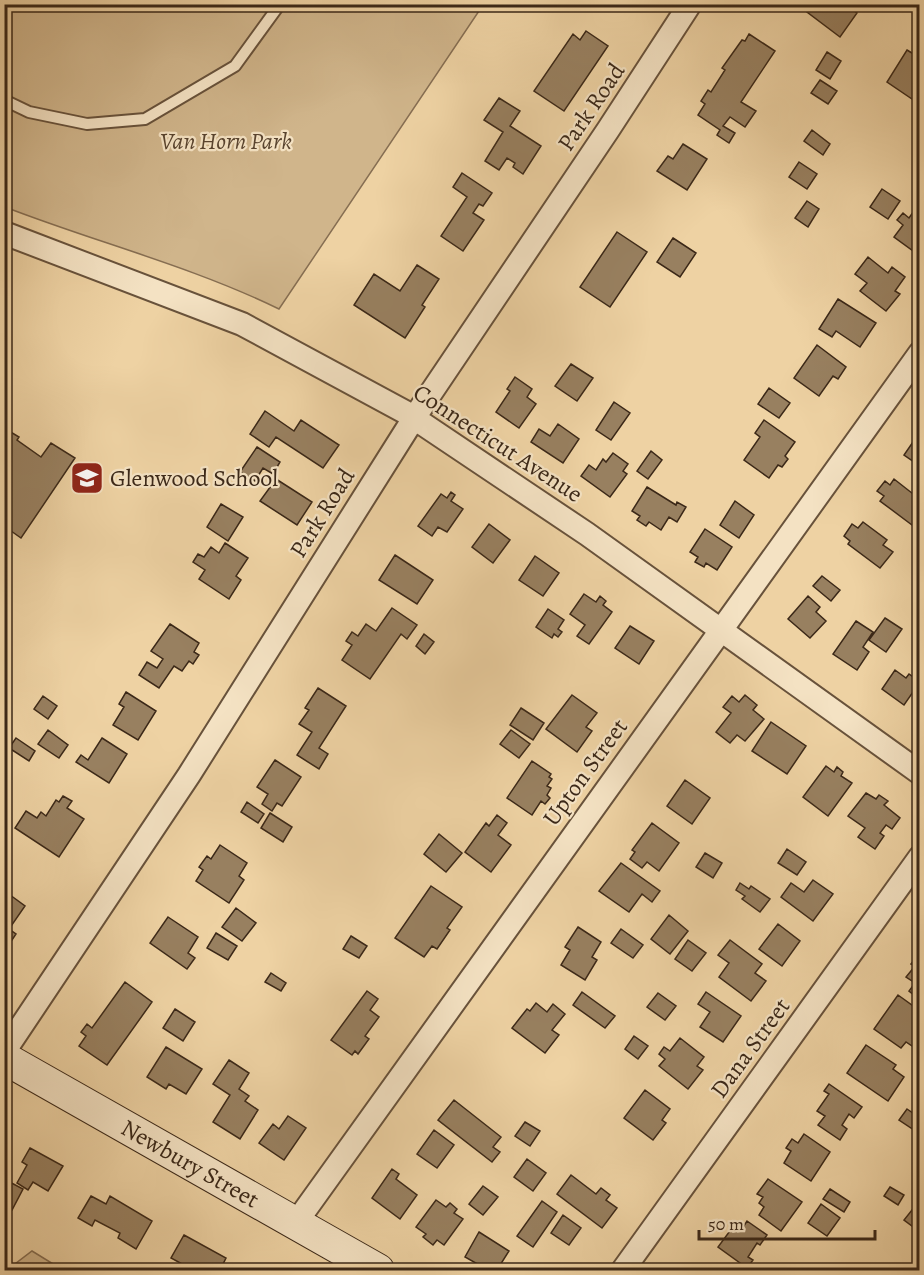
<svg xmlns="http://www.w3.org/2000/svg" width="924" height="1275" viewBox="0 0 924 1275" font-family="Alegreya,serif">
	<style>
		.green { fill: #d0b58b; stroke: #866e52; stroke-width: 1.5 }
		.building { fill: #988060; stroke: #3b2818; stroke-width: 1.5 }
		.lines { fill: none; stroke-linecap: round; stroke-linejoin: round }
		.lane-casing { stroke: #68523b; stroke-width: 14 }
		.street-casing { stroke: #68523b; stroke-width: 26 }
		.secondary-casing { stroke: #3b2818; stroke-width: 34 }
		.lane { stroke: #f4e2c3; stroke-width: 10 }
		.street { stroke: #f4e2c3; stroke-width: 22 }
		.secondary { stroke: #f4e2c3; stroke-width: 32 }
		.labels { text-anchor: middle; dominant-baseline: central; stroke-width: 4.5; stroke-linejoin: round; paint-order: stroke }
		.street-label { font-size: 24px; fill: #3b2818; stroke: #f4e2c3 }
		.park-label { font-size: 24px; font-style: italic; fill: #59442f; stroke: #f4e2c3 }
		.poi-label { font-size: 24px; fill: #3b2818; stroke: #f4e2c3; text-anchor: start }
	</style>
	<rect width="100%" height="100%" fill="#eed2a3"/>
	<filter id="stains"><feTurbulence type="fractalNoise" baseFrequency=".00333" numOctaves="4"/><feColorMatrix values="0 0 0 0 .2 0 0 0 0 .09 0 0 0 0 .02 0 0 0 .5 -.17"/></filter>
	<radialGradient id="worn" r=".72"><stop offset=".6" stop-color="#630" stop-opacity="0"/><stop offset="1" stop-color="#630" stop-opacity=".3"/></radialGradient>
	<!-- green -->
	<path class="green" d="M4,5H483L279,309C191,266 95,242 5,207Z
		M32,1251L63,1270H7Z"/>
	<!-- building -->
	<path class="building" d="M806,4H845L857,13L840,37L803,9Z
		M586,31L608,46L564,111L534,91L573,34L580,40Z
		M749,34L775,51L741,102L756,111L745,127L730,117L723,126L735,133L729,143L717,135L720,130L698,115L705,104L701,101L708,90L711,92L725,70L722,68L742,40L745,41Z
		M907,50L920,58V87L912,99L887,82Z
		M827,52L841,61L830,79L816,70Z
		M820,80L837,91L828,104L811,93Z
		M499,98L520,111L510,126L541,146L523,174L513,167L515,163L507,158L499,170L485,161L503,132L484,120Z
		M812,130L830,144L823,155L804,141Z
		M683,144L707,159L687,190L657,171L668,156L673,159Z
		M799,162L817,174L807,189L789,177Z
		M462,173L492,193L483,206L479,204L473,213L484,220L463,251L441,236L467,197L453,187Z
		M882,189L900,201L888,219L870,207Z
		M807,201L819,209L808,227L795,218Z
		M916,208L920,211V256L894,237L903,225L897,220L903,213L909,218Z
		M617,232L647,252L610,307L580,287Z
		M673,238L696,253L680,277L657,262Z
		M868,257L888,273L892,267L905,277L895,291L900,294L886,311L860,291L867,283L855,274Z
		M417,265L439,279L422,305L425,307L405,338L354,305L374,274L400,291Z
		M838,299L876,323L860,347L836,331L832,337L819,329Z
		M817,345L846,367L838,379L833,376L819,396L794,378Z
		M571,364L593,378L577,401L555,386Z
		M515,377L532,389L527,397L536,404L519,428L496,412L510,391L507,389Z
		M769,388L790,403L779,418L758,404Z
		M614,402L630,413L611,440L596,430Z
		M265,411L294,431L301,420L339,445L323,468L276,437L269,447L250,434Z
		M764,420L795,442L785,456L788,459L782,467L778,465L769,478L744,460L760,437L755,433Z
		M558,424L579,439L563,463L531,442L539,429L550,436Z
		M4,428L19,437L17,440L41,457L51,443L75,458L21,538L4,526L6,510L4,509Z
		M915,439L920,442V466L904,455Z
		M257,447L280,462L273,474L263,468L255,481L240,472Z
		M651,451L662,460L648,479L637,471Z
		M613,453L628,464L623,471L627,474L610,497L581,476L589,465L596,470L603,459L606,462Z
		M276,479L312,502L297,525L260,501Z
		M894,479L917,497L913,502L920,506V515L912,525L880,501L884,496L877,491L885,481L890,485Z
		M647,487L676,505L677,502L686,507L677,522L669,517L661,530L649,522L646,526L637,520L640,516L632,511Z
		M451,492L455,495L451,501L463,509L447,532L438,527L432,536L418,526L441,494L447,498Z
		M735,501L754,515L739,538L720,525Z
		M221,504L243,517L228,541L207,527Z
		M863,522L887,540L883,545L893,552L880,568L848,544L850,541L844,536L852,524L858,528Z
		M489,524L510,540L493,563L472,547Z
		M705,529L732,547L717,570L706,563L704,567L695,562L698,557L690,552Z
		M225,543L248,558L236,576L241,580L229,599L199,579L205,570L193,562L198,554L204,557L211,547L219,553Z
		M395,555L433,580L417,604L379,580Z
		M535,556L559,573L543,596L519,580Z
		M822,576L840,590L831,601L813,586Z
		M584,594L596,602L600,596L606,601L603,605L612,612L589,644L577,636L585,625L570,614Z
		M808,596L820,607L816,612L826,621L810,638L788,619Z
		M392,608L417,625L407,639L401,634L370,679L342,660L352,645L346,641L352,632L358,636L366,624L376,631Z
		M548,609L564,620L558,629L562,632L558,637L554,634L552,638L536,627Z
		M885,618L902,629L886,652L869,640Z
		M856,621L873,632L863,647L869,652L857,670L833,654Z
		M170,624L199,643L194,652L199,655L193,664L189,661L182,671L174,666L159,688L139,675L147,662L157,668L163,659L151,651Z
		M630,626L654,641L639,664L615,648Z
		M424,634L434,642L425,654L416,646Z
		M895,670L906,678L909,674L920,682L904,705L882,689Z
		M318,688L346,706L319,748L328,754L319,769L297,755L312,732L299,724L309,710L305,708Z
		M126,692L156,711L138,740L113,725L124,707L119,704Z
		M572,695L597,713L586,727L592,731L577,752L546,729Z
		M745,695L757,705L753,710L764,719L745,741L737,735L730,743L716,732L731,713L723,707L732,696L739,702Z
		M43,696L57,706L48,719L34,709Z
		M521,708L544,723L533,740L510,725Z
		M771,722L806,746L787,774L752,751Z
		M48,730L68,745L59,758L38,744Z
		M511,730L530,744L519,758L500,744Z
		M16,738L35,751L29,761L9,748Z
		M102,738L127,754L109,783L76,762L81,755L88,760Z
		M275,760L301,777L282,806L277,803L272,811L262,804L268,794L257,787Z
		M532,761L551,774L549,777L552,779L547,786L551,788L547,795L550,798L545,804L541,801L532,815L507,798Z
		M826,766L834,772L837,767L843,772L841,776L852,783L828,816L803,797Z
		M685,780L710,798L692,824L667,806Z
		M866,793L876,799L879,795L888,801L884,805L900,818L892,829L886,825L880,833L884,836L875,849L858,837L865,828L848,816Z
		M63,796L72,801L67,808L84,819L59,857L15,828L26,811L37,818L41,812L46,816L56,800L59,802Z
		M247,802L264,814L258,823L241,812Z
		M270,813L292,827L283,842L261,828Z
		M497,815L507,823L498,835L511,845L491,872L465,852L486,823L489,826Z
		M652,823L679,843L659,871L647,862L642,868L630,859L635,852L632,850Z
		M439,834L462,853L446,872L424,854Z
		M220,845L247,863L239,876L244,880L229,903L196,881L203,870L199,867L207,856L211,859Z
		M787,849L806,862L797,875L778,863Z
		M705,853L722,863L713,878L696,867Z
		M621,863L660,891L652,902L642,894L629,912L599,891Z
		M813,880L833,894L813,921L781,897L791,883L804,892Z
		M740,883L749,889L751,886L770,899L760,912L742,899L745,896L736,890Z
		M431,886L462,907L447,928L450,930L437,949L432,946L424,957L395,938Z
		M6,892L25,906L9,929L16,934L4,952V894Z
		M236,908L256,923L242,941L222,927Z
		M669,915L688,931L670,954L651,939Z
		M168,917L198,937L188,953L195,958L187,969L150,943Z
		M778,924L800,941L782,966L759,949Z
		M578,927L601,942L592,957L597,960L585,980L561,965L570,950L565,947Z
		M621,929L643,945L633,958L611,943Z
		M216,933L237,946L228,960L207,948Z
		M351,936L367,946L359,958L343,949Z
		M688,940L706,953L692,971L675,959Z
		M730,940L762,964L755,973L766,981L751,1001L719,977L729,963L718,955Z
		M916,958L920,960V1000L909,991L915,983L906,977L915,966L911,964Z
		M271,973L286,983L281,991L265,982Z
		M125,982L152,1002L107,1065L79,1046L86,1036L81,1032L87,1024L92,1028Z
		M367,991L378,999L370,1010L379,1017L365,1036L369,1039L358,1054L355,1051L352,1055L331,1040Z
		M582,992L615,1016L605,1028L573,1005Z
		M706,992L741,1016L723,1042L700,1027L710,1012L698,1004Z
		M658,993L676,1006L665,1020L647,1007Z
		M898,995L920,1011V1041L915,1048L906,1042L901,1048L874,1029Z
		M536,1003L547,1012L553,1004L565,1014L552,1030L559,1035L545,1053L512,1028L527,1009L530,1011Z
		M175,1009L195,1022L183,1041L163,1028Z
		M634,1036L648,1046L638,1059L625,1049Z
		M680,1038L704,1057L697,1066L703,1070L688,1089L659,1066L665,1059L659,1054L664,1047L670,1051Z
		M866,1045L896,1065L893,1069L904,1077L888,1101L847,1073Z
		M166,1047L202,1069L186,1094L169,1084L166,1089L147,1077Z
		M229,1060L249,1073L239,1089L249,1096L245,1101L258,1110L240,1139L213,1122L230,1095L213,1084Z
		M829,1084L862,1107L854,1118L849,1114L842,1125L847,1129L840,1140L818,1125L825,1116L817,1111L829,1094L824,1091Z
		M645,1090L670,1109L662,1120L666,1123L653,1140L624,1118Z
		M454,1100L501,1137L493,1147L500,1152L492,1162L438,1120Z
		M907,1109L920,1118V1128L917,1132L899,1120Z
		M288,1116L306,1128L284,1160L259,1143L273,1124L279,1129Z
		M525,1122L540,1131L530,1146L515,1136Z
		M434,1130L454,1145L437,1168L417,1154Z
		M804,1134L830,1152L811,1181L784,1163L791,1151L786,1148L792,1139L798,1143Z
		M30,1148L63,1166L48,1191L33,1182L28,1190L17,1183L27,1165L22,1162Z
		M527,1159L546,1173L533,1191L514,1177Z
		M392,1169L399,1174L396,1179L417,1195L400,1219L372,1198Z
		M571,1175L596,1194L601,1188L610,1195L606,1200L617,1208L602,1228L557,1194Z
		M4,1179L23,1189L12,1210L4,1207Z
		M768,1179L802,1202L781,1231L759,1215L764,1207L759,1203L763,1197L757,1194Z
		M483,1186L498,1197L483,1215L469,1204Z
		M890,1187L904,1195L898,1205L884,1196Z
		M830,1189L850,1202L844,1212L823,1199Z
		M91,1196L106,1204L110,1196L152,1221L136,1249L118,1238L120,1233L95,1220L92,1226L78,1218Z
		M436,1200L446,1207L450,1203L457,1209L454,1213L463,1219L444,1245L437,1240L433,1245L423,1237L426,1234L416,1227Z
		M542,1201L557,1212L533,1247L517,1236Z
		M821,1204L840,1218L827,1236L808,1223Z
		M916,1205L920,1207V1232L904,1220Z
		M563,1215L581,1228L569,1245L551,1233Z
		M747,1221L767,1235L760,1245L757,1243L748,1257L753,1260L747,1268L718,1247L735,1224L742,1229Z
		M479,1232L509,1251L497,1270H488L465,1257Z
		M184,1235L226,1258L220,1270H193L171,1258Z"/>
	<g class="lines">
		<defs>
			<path id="lane" d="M4,100L29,112L87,124L145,119L235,66L280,4"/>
			<path id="street" d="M4,233L242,324L405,412L587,534L920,773
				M4,1052L189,775L414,418L608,130L690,4
				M295,1224L920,353
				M623,1270L920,857"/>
			<g id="secondary">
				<path id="s1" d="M4,1058L378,1270"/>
			</g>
		</defs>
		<!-- lane casing -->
		<use href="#lane" class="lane-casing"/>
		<!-- street casing -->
		<use href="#street" class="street-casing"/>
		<!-- secondary casing -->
		<use href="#secondary" class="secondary-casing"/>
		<!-- lane -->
		<use href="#lane" class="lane"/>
		<!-- street -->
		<use href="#street" class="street"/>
		<!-- secondary -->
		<use href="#secondary" class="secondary"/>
	</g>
	<!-- icons -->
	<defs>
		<symbol id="school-square" viewBox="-11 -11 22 22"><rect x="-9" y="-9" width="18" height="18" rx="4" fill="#8f2418" stroke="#f4e2c3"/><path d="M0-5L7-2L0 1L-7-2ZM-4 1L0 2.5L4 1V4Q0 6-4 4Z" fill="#fff"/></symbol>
	</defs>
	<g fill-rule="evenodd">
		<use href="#school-square" x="68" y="459" width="38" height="38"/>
	</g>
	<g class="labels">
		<!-- street labels -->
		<g class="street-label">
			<text transform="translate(591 107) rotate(-56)">Park Road</text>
			<text transform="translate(498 443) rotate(33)">Connecticut Avenue</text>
			<text transform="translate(322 513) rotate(-58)">Park Road</text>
			<text transform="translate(585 772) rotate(-54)">Upton Street</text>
			<text transform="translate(750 1048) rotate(-54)">Dana Street</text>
			<text stroke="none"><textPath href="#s1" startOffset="214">Newbury Street</textPath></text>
		</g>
		<!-- park labels -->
		<g class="park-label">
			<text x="226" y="141">Van Horn Park</text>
		</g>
		<!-- poi labels -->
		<g class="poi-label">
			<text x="110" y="478">Glenwood School</text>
		</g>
	</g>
	<!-- margin -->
	<rect width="924" height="1275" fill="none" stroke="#eed2a3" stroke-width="24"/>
	<rect x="6" y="6" width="912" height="1263" fill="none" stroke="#3b2818" stroke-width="3"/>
	<rect x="12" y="12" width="900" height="1251" fill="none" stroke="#3b2818" stroke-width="1.5"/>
	<!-- scale -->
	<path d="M699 1230v9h176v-9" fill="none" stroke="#3b2818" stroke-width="3"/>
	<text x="708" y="1230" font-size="18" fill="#3b2818" stroke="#f4e2c3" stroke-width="4.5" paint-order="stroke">50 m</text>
	<rect width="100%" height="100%" filter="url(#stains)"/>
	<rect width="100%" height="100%" fill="url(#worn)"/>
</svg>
